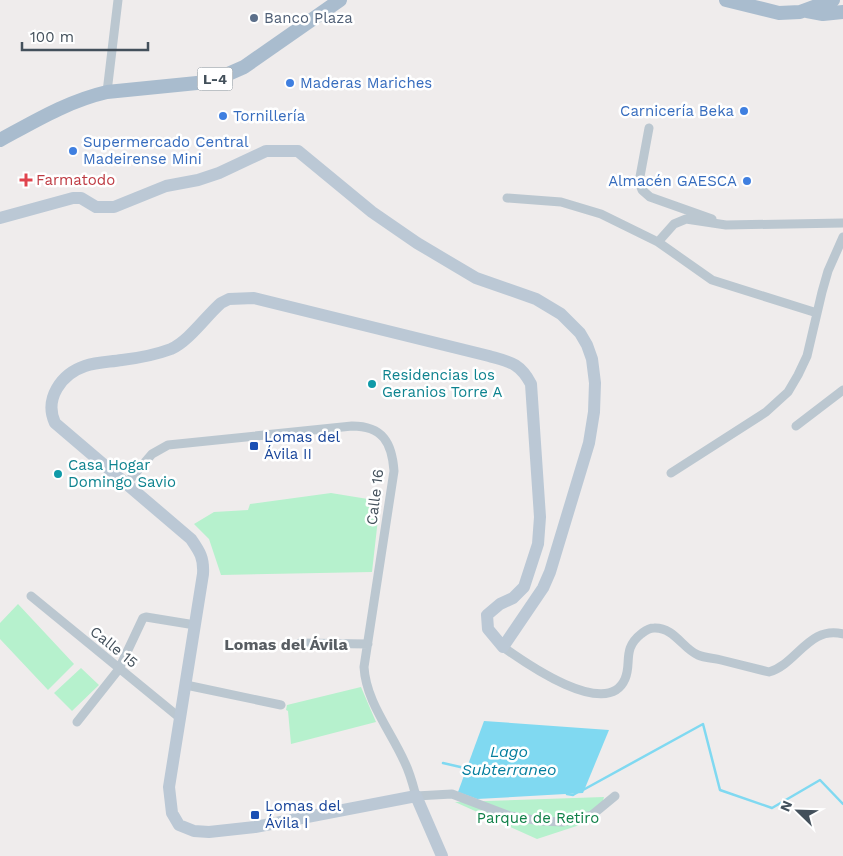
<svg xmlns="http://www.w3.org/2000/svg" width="843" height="856" viewBox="0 0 843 856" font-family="'Work Sans',sans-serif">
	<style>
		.green { fill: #b6f1cd }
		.water { fill: #80d9f1 }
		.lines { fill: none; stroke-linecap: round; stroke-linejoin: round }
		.stream { stroke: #80d9f1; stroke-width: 2.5 }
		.street { stroke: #bbc7d0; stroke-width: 9 }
		.secondary { stroke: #bbc8d5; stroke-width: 12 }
		.primary { stroke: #a9bcce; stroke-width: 14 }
		.service-dot { fill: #5c6f8a; stroke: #fff; stroke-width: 2 }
		.shop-dot { fill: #3f7fe0; stroke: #fff; stroke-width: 2 }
		.health-dot { fill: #e0444e; stroke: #fff; stroke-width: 2 }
		.culture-dot { fill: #0f9aa8; stroke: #fff; stroke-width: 2 }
		.transit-dot { fill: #1a4fb4; stroke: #fff; stroke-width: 2 }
		.labels { text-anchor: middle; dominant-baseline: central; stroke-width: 5; stroke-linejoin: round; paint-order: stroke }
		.shield { fill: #fff; stroke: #7b848c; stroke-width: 1 }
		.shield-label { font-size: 14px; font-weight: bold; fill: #43505b }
		.service-label { font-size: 15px; fill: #4e5e75; stroke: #fff; text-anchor: start }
		.shop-label { font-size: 15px; fill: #366cbe; stroke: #fff; text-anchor: start }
		.health-label { font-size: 15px; fill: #be3a42; stroke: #fff; text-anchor: start }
		.culture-label { font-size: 15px; fill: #0d838f; stroke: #fff; text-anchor: start }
		.transit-label { font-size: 15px; fill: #164399; stroke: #fff; text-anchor: start }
		.street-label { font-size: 15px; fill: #43505b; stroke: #fff }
		.park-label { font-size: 15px; fill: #108048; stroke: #fff }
		.neighbourhood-label { font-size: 16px; font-weight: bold; fill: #585d62; stroke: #fff }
		.water-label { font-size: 16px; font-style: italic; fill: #047e9e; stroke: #fff }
	</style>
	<rect width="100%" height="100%" fill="#efecec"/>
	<!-- green -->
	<path class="green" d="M331,493L380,501L372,572L221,575L209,539L194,524L214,512L248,510L250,504Z
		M18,604L74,664L48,690L0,639V623Z
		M81,668L99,685L72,711L54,693Z
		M361,687L376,722L291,744L288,711L286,710L287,705Z
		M604,797L598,819L537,839L455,802Z"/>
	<!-- water -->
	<path class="water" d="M484,721L609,730L583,793L477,799L458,792Z"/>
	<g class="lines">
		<!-- stream -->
		<path class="stream" d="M443,763L469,769
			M583,790L703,724L720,790L772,808L820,780L843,804
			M567,794L573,795L578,792"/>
		<!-- street -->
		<path class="street" d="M107,92L118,0
			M649,128L639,182L642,190L650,197L712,219
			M507,198L561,202L601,214L658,242L712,280L817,313
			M658,242L674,224L686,219L726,225L843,223
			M796,426L843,390
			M671,473L766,412L788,392L798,375L807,356L822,292L828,271L843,237
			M127,483L152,454L168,445L352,426C383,426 392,443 394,471L364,667C366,702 391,731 405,763C410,773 413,785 416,796L452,794L510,816L541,821L563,822L592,815L615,796
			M31,596L180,718
			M300,643L368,644
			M503,647C524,662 607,721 625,679C632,663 622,649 641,634C645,631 648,628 654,628C674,627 683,649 698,655C705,658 713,658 721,660C737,664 753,668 769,672C797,664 809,625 843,634
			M186,685L281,705
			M77,722L119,669L143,618L146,617L195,625"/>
		<!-- secondary -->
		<path class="secondary" d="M0,218L73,198H81L96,207H114L166,186L198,180L219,173L266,151H298L372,212L417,243L476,278L536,299L561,314L580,333L587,345L592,359L595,383L594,412L589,443L550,572L543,588L503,647L488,629L487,615L500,604L513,598L524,587L538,544L540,517L531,384C520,363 510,362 489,356L254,298L229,299L221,303C206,316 189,341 171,349C155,355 139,358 122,360C110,362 97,362 85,366C61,374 44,399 55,423L191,539C200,552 204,558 203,574L169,787L172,813L179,825L194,831L209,832L255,827L416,796L442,856"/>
		<!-- primary -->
		<path class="primary" d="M726,0L779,13L800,12L833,0
			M807,11L823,14L843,12
			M0,140C35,121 68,101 107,92L197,83L219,78L244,67L340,0"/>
	</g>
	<!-- markers -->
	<circle class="service-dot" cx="254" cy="18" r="5"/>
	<g class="shop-dot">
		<circle cx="290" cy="83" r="5"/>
		<circle cx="744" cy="111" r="5"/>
		<circle cx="223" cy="116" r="5"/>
		<circle cx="73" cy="151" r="5"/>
		<circle cx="747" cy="181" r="5"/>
	</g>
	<path class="health-dot" d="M23.5 172.5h5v5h5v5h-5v5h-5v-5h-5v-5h5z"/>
	<g class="culture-dot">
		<circle cx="372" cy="384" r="5"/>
		<circle cx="58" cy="474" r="5"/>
	</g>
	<g class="transit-dot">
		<rect x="249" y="441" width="10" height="10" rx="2.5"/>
		<rect x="250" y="810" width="10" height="10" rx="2.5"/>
	</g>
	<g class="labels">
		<!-- shield labels -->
		<rect class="shield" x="197.5" y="67.5" width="35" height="23" rx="4"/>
		<g class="shield-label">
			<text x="215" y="79">L-4</text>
		</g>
		<!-- service labels -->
		<g class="service-label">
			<text x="264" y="18">Banco Plaza</text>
		</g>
		<!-- shop labels -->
		<g class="shop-label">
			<text x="300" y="83">Maderas Mariches</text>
			<text x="734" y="111" text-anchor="end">Carnicería Beka</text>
			<text x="233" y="116">Tornillería</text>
			<text x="83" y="142">Supermercado Central<tspan x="83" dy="17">Madeirense Mini</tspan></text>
			<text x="737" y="181" text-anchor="end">Almacén GAESCA</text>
		</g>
		<!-- health labels -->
		<g class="health-label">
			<text x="36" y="180">Farmatodo</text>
		</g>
		<!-- culture labels -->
		<g class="culture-label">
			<text x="382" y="375">Residencias los<tspan x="382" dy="17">Geranios Torre A</tspan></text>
			<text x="68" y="465">Casa Hogar<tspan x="68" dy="17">Domingo Savio</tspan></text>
		</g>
		<!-- transit labels -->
		<g class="transit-label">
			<text x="264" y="437">Lomas del<tspan x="264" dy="17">Ávila II</tspan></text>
			<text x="265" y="806">Lomas del<tspan x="265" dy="17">Ávila I</tspan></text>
		</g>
		<!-- street labels -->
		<g class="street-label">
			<text transform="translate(375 497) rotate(-83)">Calle 16</text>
			<text transform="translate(114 647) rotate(39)">Calle 15</text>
		</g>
		<!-- park labels -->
		<g class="park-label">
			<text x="538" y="818">Parque de Retiro</text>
		</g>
		<!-- neighbourhood labels -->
		<g class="neighbourhood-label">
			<text x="286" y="644">Lomas del Ávila</text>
		</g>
		<!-- water labels -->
		<g class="water-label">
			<text x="509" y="751">Lago<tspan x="509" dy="18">Subterraneo</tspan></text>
		</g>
	</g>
	<!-- north arrow -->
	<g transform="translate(798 811) rotate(293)" stroke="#ffffff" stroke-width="4" paint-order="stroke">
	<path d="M0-4L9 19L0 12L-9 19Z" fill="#43505b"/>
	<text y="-8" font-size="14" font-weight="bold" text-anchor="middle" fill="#43505b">N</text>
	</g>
	<!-- scale -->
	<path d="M22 42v8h126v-8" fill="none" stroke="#43505b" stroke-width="2.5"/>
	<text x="30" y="42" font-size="15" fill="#43505b" stroke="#ffffff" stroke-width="4" paint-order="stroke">100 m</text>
</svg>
